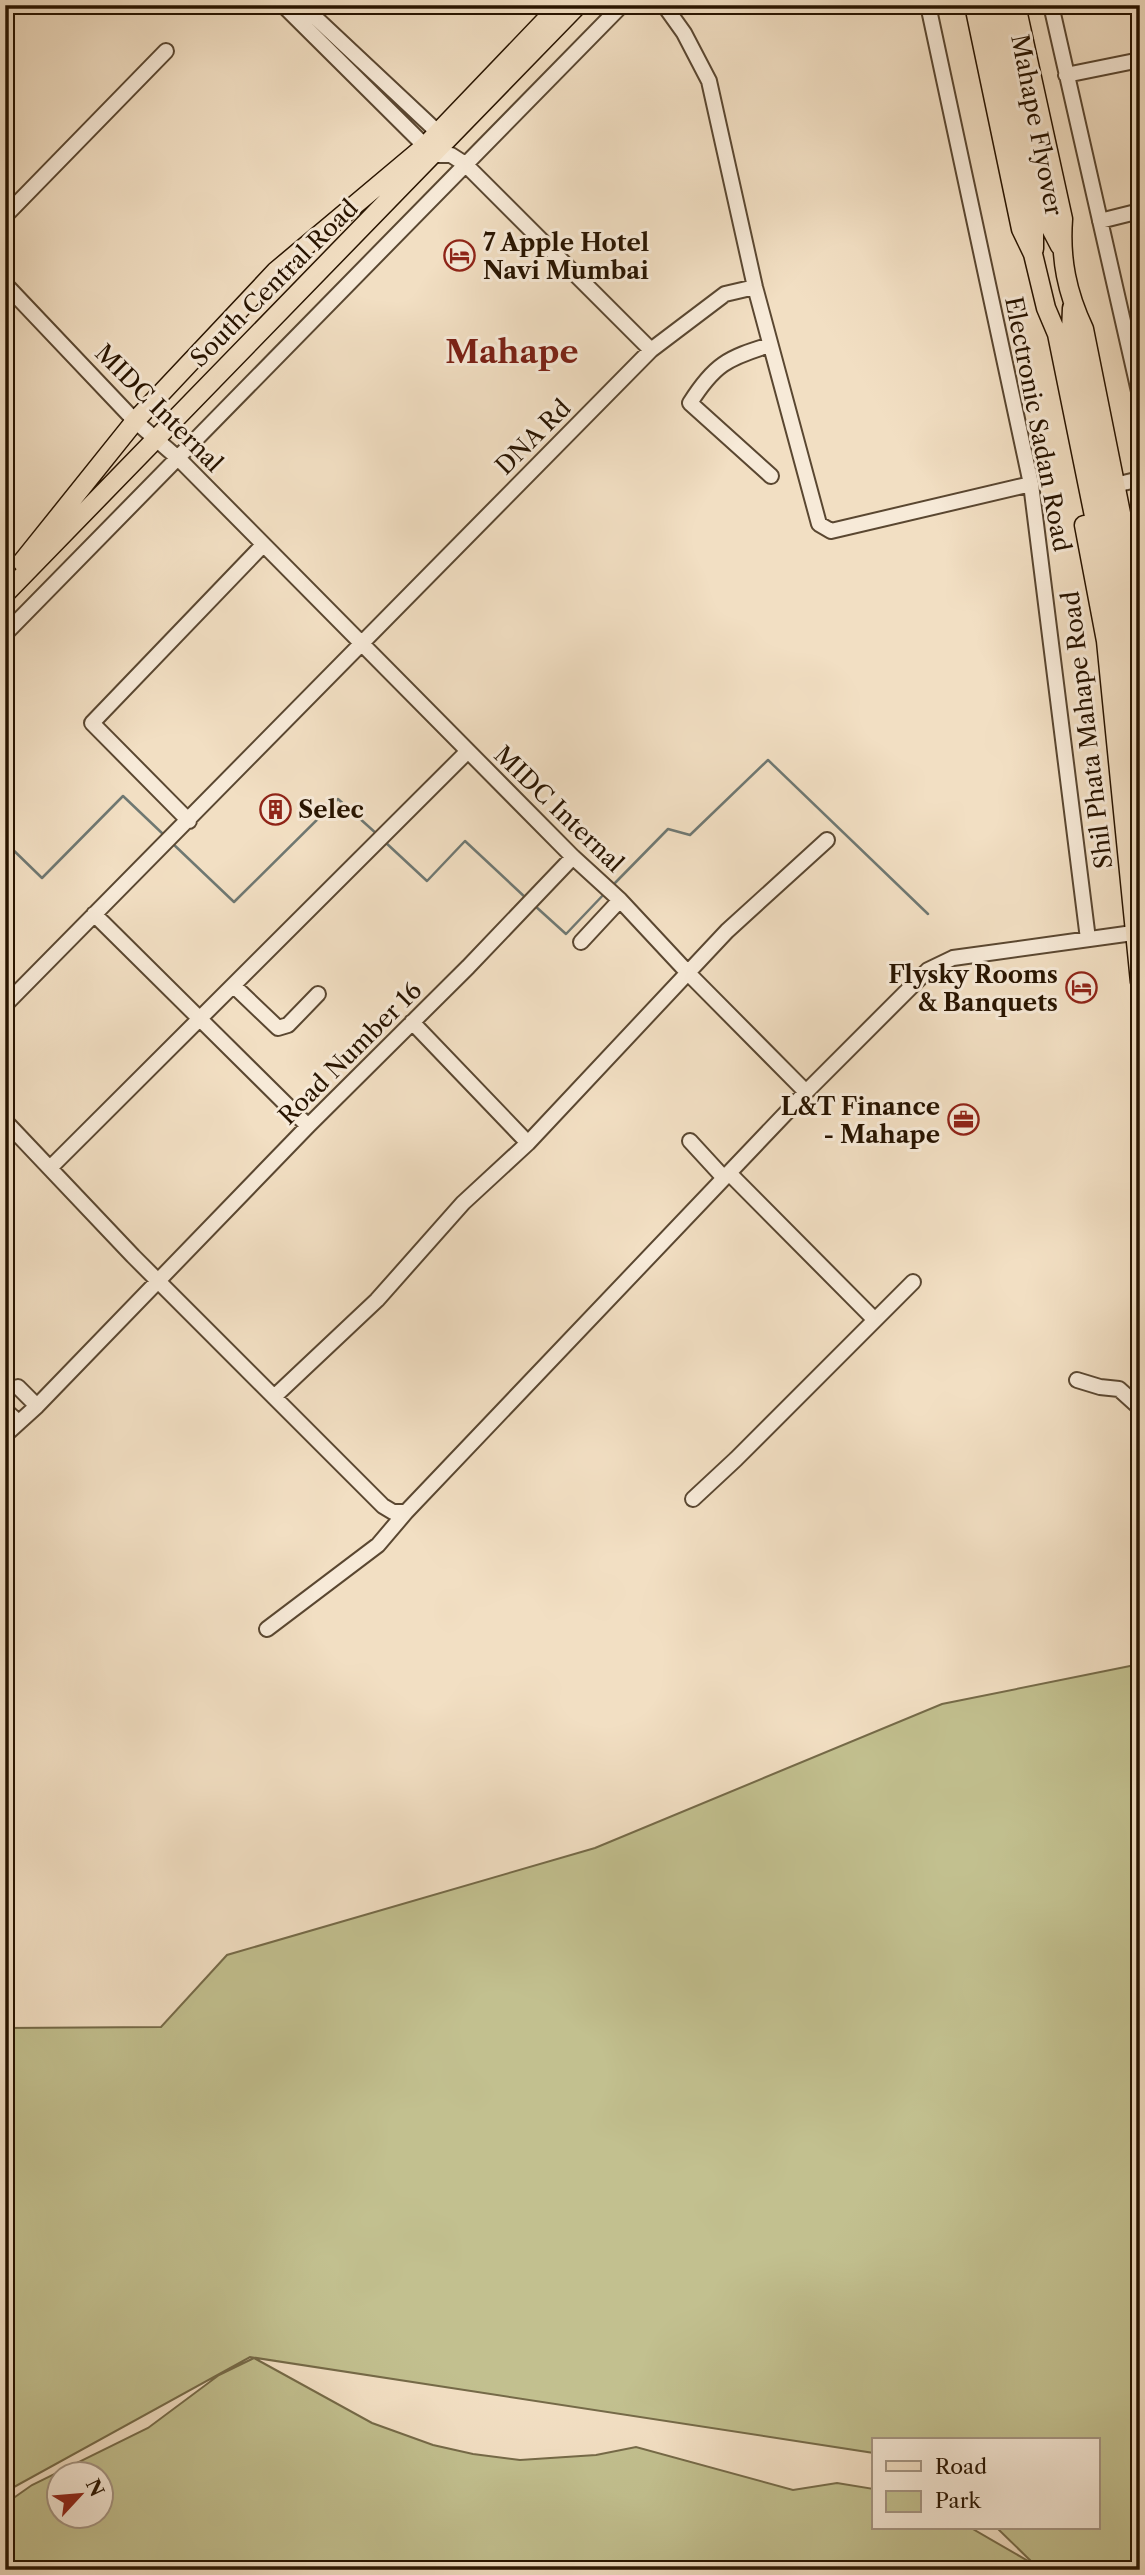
<svg xmlns="http://www.w3.org/2000/svg" width="1145" height="2575" viewBox="0 0 1145 2575" font-family="'Libre Caslon Text',serif">
	<style>
		.green { fill: #c2c08f; stroke: #756a48; stroke-width: 2; fill-rule: evenodd }
		.lines { fill: none; stroke-linecap: round; stroke-linejoin: round }
		.stream { stroke: #6f7872; stroke-width: 2.5 }
		.minor-casing { stroke: #5a4731; stroke-width: 18 }
		.major-casing { stroke: #281400; stroke-width: 21 }
		.minor { stroke: #f7ead8; stroke-width: 14 }
		.major { stroke: #f2dfc3; stroke-width: 18 }
		.labels { text-anchor: middle; dominant-baseline: central; stroke-width: 6; stroke-linejoin: round; paint-order: stroke }
		.street-label { font-size: 24px; fill: #281400; stroke: #f7ead8 }
		.poi-label { font-size: 24px; font-weight: bold; fill: #281400; stroke: #f7ead8; text-anchor: start }
		.district-label { font-size: 32px; font-weight: bold; fill: #7a1f14; stroke: #f7ead8 }
	</style>
	<rect width="100%" height="100%" fill="#f2dfc3"/>
	<filter id="stains"><feTurbulence type="fractalNoise" baseFrequency=".00286" numOctaves="4"/><feColorMatrix values="0 0 0 0 .2 0 0 0 0 .09 0 0 0 0 .02 0 0 0 .5 -.17"/></filter>
	<radialGradient id="worn" r=".72"><stop offset=".6" stop-color="#630" stop-opacity="0"/><stop offset="1" stop-color="#630" stop-opacity=".3"/></radialGradient>
	<!-- green -->
	<path class="green" d="M1140,1664V2570H5V2504L32,2485L148,2428L219,2375L254,2358L372,2423L433,2445L473,2454L520,2460L596,2455L636,2447L793,2490L837,2483L874,2489V2528H971L1035,2565L997,2528H1098V2440H874V2453L250,2357L5,2492V2028L161,2027L227,1955L595,1848L942,1704ZM60,2474H102V2516H60Z"/>
	<g class="lines">
		<!-- stream -->
		<path class="stream" d="M5,842L42,878L123,796L164,835
			M171,842L234,902L338,799L378,835
			M385,842L427,881L465,841L526,898
			M613,885L668,829L690,835L768,760L928,914
			M534,905L566,934L606,892"/>
		<defs>
			<path id="minor" d="M283,5L434,155H451L465,164L651,350
				M302,5L444,138
				M664,5L684,33L709,81L755,287L819,524L831,531L1031,484
				M928,5L1031,484L1088,939
				M1051,5L1140,396
				M1066,75L1140,60
				M5,216L166,51
				M1100,221L1140,211
				M5,284L135,421L179,459L573,857L620,900L689,974L806,1092
				M770,345C727,358 714,365 690,403L771,476
				M1115,485L1140,479
				M5,634L622,5
				M189,821L92,723L263,545
				M94,914L308,1126
				M581,942L620,900
				M234,986L278,1028L288,1025L318,994
				M5,1005L651,350L725,294L755,287
				M412,1022L528,1143
				M5,1121L133,1256L383,1506L393,1512H406L806,1092L928,970L953,958L1140,932
				M690,1141L724,1178
				M50,1168L468,751
				M729,1173L874,1319
				M1077,1380L1100,1387L1119,1389L1140,1408
				M18,1387L37,1406
				M274,1397L377,1300L463,1203L528,1143L727,931L827,840
				M5,1410L18,1422
				M5,1435L37,1406L308,1126L468,967L573,857
				M693,1499L736,1459L913,1282
				M267,1629L378,1545L406,1512"/>
			<path id="major" d="M974,5L1021,229L1033,254L1046,308L1057,334L1119,639L1140,839
				M988,5L1034,226V249
				M1002,5L1048,223L1060,246
				M1016,5L1063,219C1060,259 1067,293 1084,329L1140,608
				M1072,308L1071,332L1132,636L1140,711
				M1084,525L1106,641L1140,982
				M22,562L135,421L276,271L425,146L560,5
				M5,594L578,5"/>
		</defs>
		<!-- minor casing -->
		<use href="#minor" class="minor-casing"/>
		<!-- major casing -->
		<use href="#major" class="major-casing"/>
		<!-- minor -->
		<use href="#minor" class="minor"/>
		<!-- major -->
		<use href="#major" class="major"/>
	</g>
	<!-- icons -->
	<defs>
		<symbol id="hotel-ring" viewBox="-11 -11 22 22"><circle r="9.5" fill="#f7ead8" stroke="#8f2418" stroke-width="1.5"/><path d="M-6-4.5h1.5V1H6V5H4.5V3h-9V5H-6ZM-4 0a1.8 1.8 0 1 1 3.6 0ZM.5 0V-2.5h3Q6-2.5 6 0Z" fill="#8f2418"/></symbol>
		<symbol id="building-ring" viewBox="-11 -11 22 22"><circle r="9.5" fill="#f7ead8" stroke="#8f2418" stroke-width="1.5"/><path d="M-4-6H4V6H1V3H-1V6H-4ZM-2.5-4.3h1.7v1.8h-1.7ZM.8-4.3h1.7v1.8H.8ZM-2.5-1h1.7V.8h-1.7ZM.8-1h1.7V.8H.8Z" fill="#8f2418"/></symbol>
		<symbol id="office-ring" viewBox="-11 -11 22 22"><circle r="9.5" fill="#f7ead8" stroke="#8f2418" stroke-width="1.5"/><path d="M-6-3h4V-5.5h4V-3h4V5H-6ZM-1-4.5V-3h2v-1.5ZM-6 0V1H6V0Z" fill="#8f2418"/></symbol>
	</defs>
	<g fill-rule="evenodd">
		<use href="#hotel-ring" x="442" y="238" width="35" height="35"/>
		<use href="#building-ring" x="258" y="792" width="35" height="35"/>
		<use href="#hotel-ring" x="1064" y="970" width="35" height="35"/>
		<use href="#office-ring" x="946" y="1102" width="35" height="35"/>
	</g>
	<g class="labels">
		<!-- street labels -->
		<g class="street-label">
			<text transform="translate(1037 125) rotate(79)">Mahape Flyover</text>
			<text transform="translate(274 283) rotate(-45)">South Central Road</text>
			<text transform="translate(159 408) rotate(45)">MIDC Internal</text>
			<text transform="translate(1038 424) rotate(79)">Electronic Sadan Road</text>
			<text transform="translate(533 437) rotate(-45)">DNA Rd</text>
			<text transform="translate(1087 730) rotate(-97)">Shil Phata Mahape Road</text>
			<text transform="translate(559 809) rotate(44)">MIDC Internal</text>
			<text transform="translate(350 1053) rotate(-45)">Road Number 16</text>
		</g>
		<!-- poi labels -->
		<g class="poi-label">
			<text x="483" y="242">7 Apple Hotel<tspan x="483" dy="28">Navi Mumbai</tspan></text>
			<text x="298" y="809">Selec</text>
			<text x="1058" y="974" text-anchor="end">Flysky Rooms<tspan x="1058" dy="28">&amp; Banquets</tspan></text>
			<text x="940" y="1106" text-anchor="end">L&amp;T Finance<tspan x="940" dy="28">- Mahape</tspan></text>
		</g>
		<!-- district labels -->
		<g class="district-label">
			<text x="512" y="351">Mahape</text>
		</g>
	</g>
	<!-- margin -->
	<rect width="1145" height="2575" fill="none" stroke="#f2dfc3" stroke-width="28"/>
	<rect x="7" y="7" width="1131" height="2561" fill="none" stroke="#281400" stroke-width="3.5"/>
	<rect x="14" y="14" width="1117" height="2547" fill="none" stroke="#281400" stroke-width="2"/>
	<!-- legend -->
	<rect x="872" y="2438" width="228" height="91" fill="#f7ead8" stroke="#a49482" stroke-width="2"/>
	<rect x="886" y="2461" width="35" height="10" fill="#f2dfc3" stroke="#a49482" stroke-width="2"/>
	<text x="935" y="2474" font-size="21" fill="#281400">Road</text>
	<rect x="886" y="2491" width="35" height="21" fill="#c2c08f" stroke="#a49482" stroke-width="2"/>
	<text x="935" y="2508" font-size="21" fill="#281400">Park</text>
	<!-- north arrow -->
	<g transform="translate(80 2495) rotate(64)"><circle r="33" fill="#f7ead8" stroke="#a49482" stroke-width="2"/>
	<path d="M0-5L12 26L0 18L-12 26Z" fill="#8f2418"/>
	<text y="-10" font-size="19" font-weight="bold" text-anchor="middle" fill="#281400">N</text>
	</g>
	<rect width="100%" height="100%" filter="url(#stains)"/>
	<rect width="100%" height="100%" fill="url(#worn)"/>
</svg>
